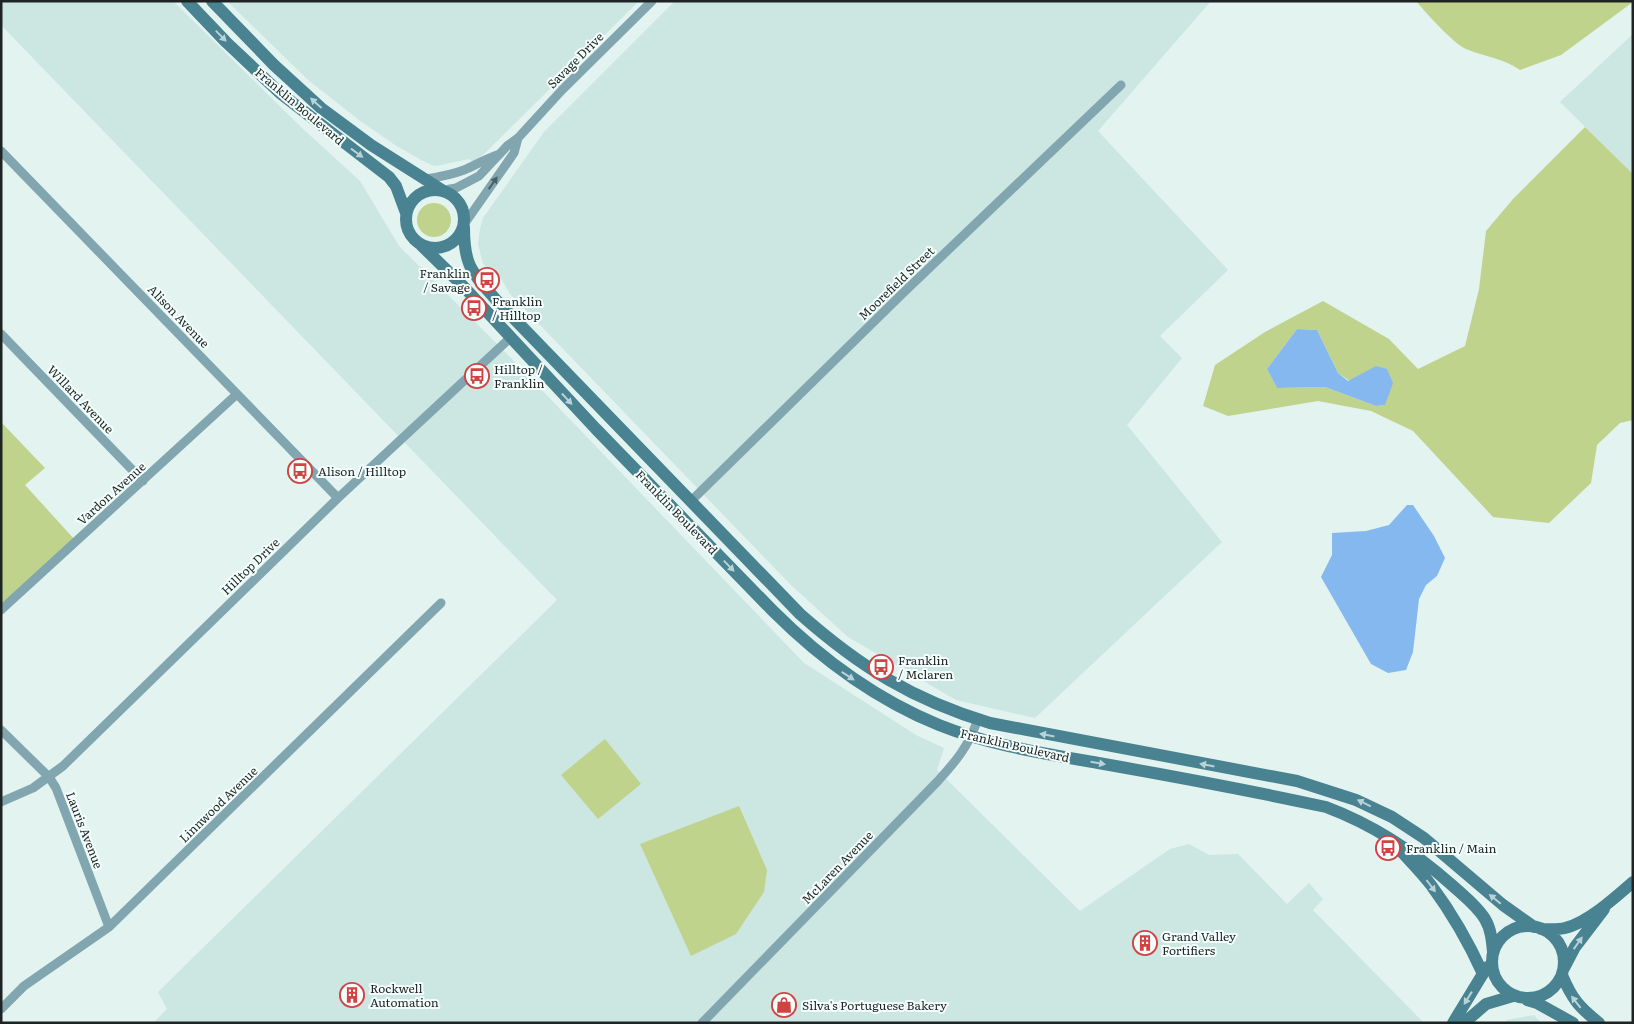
<svg xmlns="http://www.w3.org/2000/svg" width="1634" height="1024" viewBox="0 0 1634 1024" font-family="Literata,serif">
	<style>
		.built { fill: #cce6e2 }
		.green { fill: #bfd38d; fill-rule: evenodd }
		.water { fill: #85b8ee }
		.lines { fill: none; stroke-linecap: round; stroke-linejoin: round }
		.street { stroke: #81a6b0; stroke-width: 9 }
		.secondary { stroke: #498291; stroke-width: 12 }
		.oneway { fill: #b8d3d7 }
		.oneway2 { fill: #4b5e62 }
		.labels { text-anchor: middle; dominant-baseline: central; stroke-width: 4; stroke-linejoin: round; paint-order: stroke }
		.street-label { font-size: 12px; fill: #1e2423; stroke: #f4fffd }
		.poi-label { font-size: 12px; fill: #1e2423; stroke: #f4fffd; text-anchor: start }
	</style>
	<rect width="100%" height="100%" fill="#e2f3f0"/>
	<!-- built -->
	<path class="built" d="M1,1H173L303,129L360,181L399,246L510,357L804,663L916,735L944,748L937,770L1080,911L1170,849L1189,844L1209,855L1238,854L1287,904L1309,883L1323,899L1313,910L1424,1023H153L167,1009L158,992L557,600L1,25Z
		M227,1H639L483,155L474,162L469,159L441,165L434,166L423,161L395,145L359,120L307,79Z
		M675,1H1211L1098,131L1228,270L1160,336L1182,358L1127,425L1222,542L1035,718L956,700L848,637L791,585L510,294L502,280L483,264L478,244L480,229L483,218L544,132Z
		M1633,34V174L1560,102Z
		M1534,1015L1541,1023H1504L1507,1020Z"/>
	<!-- green -->
	<path class="green" d="M1416,1H1633V2L1561,55L1520,70C1503,58 1485,57 1466,49C1454,44 1425,12 1416,1Z
		M1585,127L1633,174V420L1620,423L1597,445L1591,483L1549,523L1493,517L1413,431L1371,411L1318,401L1228,416L1203,406L1215,365L1265,332L1323,301L1389,339L1418,369L1465,346L1479,289L1486,231L1513,199ZM1297,329L1317,330L1338,373L1385,405L1376,406L1325,387L1277,388L1267,369Z
		M417 220a17 17 0 1 1 34 0a17 17 0 1 1-34 0Z
		M1,422L45,468L25,485L75,540L1,612Z
		M605,739L641,784L598,819L561,775Z
		M739,806L767,870L764,892L736,934L691,956L640,844Z"/>
	<!-- water -->
	<path class="water" d="M1297,329L1317,330L1338,373L1348,381L1376,366L1387,369L1393,383L1385,405L1376,406L1325,387L1277,388L1267,369Z
		M1407,505H1413L1434,536L1445,558L1437,576L1426,585L1419,599L1413,652L1406,670L1388,673L1371,664L1321,577L1332,555V533L1366,531L1389,525Z"/>
	<g class="lines">
		<!-- street -->
		<path class="street" d="M1,151L338,498
			M426,179C439,177 451,175 464,170C476,165 487,158 500,154
			M445,190L456,188L479,176L507,146L518,138L562,90L652,1
			M465,223L514,153L518,138
			M1,334L143,481
			M691,501L902,294L1121,85
			M1,610L237,394
			M1,730L49,777L56,788L109,927
			M1,802L33,788L63,766L338,498L510,338
			M1,1009L24,986L109,927L441,603
			M702,1023L937,782C957,760 968,747 978,719"/>
		<!-- secondary -->
		<path class="secondary" d="M187,1L226,42L280,93L389,177L396,186L406,213
			M212,1L274,65L321,108L371,145L442,190
			M406 219a29 29 0 1 1 58 0a29 29 0 1 1-58 0Z
			M464,227C464,267 472,272 497,301L800,614C860,667 913,700 990,723L1297,781L1356,800L1392,817L1424,838L1503,905L1534,927
			M421,245L463,286L596,429L772,610C821,659 875,699 939,725C991,746 1048,754 1104,764C1178,777 1252,791 1326,807C1374,825 1415,852 1453,886C1464,896 1477,906 1485,919C1491,929 1492,941 1493,952
			M1400,850C1410,861 1422,873 1431,885C1451,912 1469,943 1483,974
			M1492 962a36 36 0 1 1 72 0a36 36 0 1 1-72 0Z
			M1541,929C1549,929 1557,930 1565,928C1587,923 1616,897 1633,882
			M1564,968L1575,947L1604,909
			M1562,975C1572,999 1579,1007 1599,1023
			M1527,1000L1537,1003L1573,1023
			M1453,1023L1487,967
			M1464,1023L1486,1004L1513,996"/>
	</g>
	<!-- one-way arrows -->
	<defs><path id="oneway-solid" d="M-6-.8H1V-3.2L6.5 0L1 3.2V.8H-6Z" transform="scale(1.25)"/></defs>
	<g class="oneway">
		<use href="#oneway-solid" transform="translate(221 36) rotate(46)"/>
		<use href="#oneway-solid" transform="translate(316 103) rotate(-138)"/>
		<use href="#oneway-solid" transform="translate(357 153) rotate(36)"/>
		<use href="#oneway-solid" transform="translate(567 399) rotate(47)"/>
		<use href="#oneway-solid" transform="translate(729 566) rotate(46)"/>
		<use href="#oneway-solid" transform="translate(848 676) rotate(33)"/>
		<use href="#oneway-solid" transform="translate(1047 735) rotate(-169)"/>
		<use href="#oneway-solid" transform="translate(1098 763) rotate(10)"/>
		<use href="#oneway-solid" transform="translate(1207 765) rotate(-169)"/>
		<use href="#oneway-solid" transform="translate(1364 803) rotate(-154)"/>
		<use href="#oneway-solid" transform="translate(1431 886) rotate(53)"/>
		<use href="#oneway-solid" transform="translate(1495 899) rotate(-141)"/>
		<use href="#oneway-solid" transform="translate(1578 943) rotate(-55)"/>
		<use href="#oneway-solid" transform="translate(1468 998) rotate(122)"/>
		<use href="#oneway-solid" transform="translate(1576 1002) rotate(-128)"/>
	</g>
	<use class="oneway2" href="#oneway-solid" transform="translate(493 183) rotate(-55)"/>
	<!-- icons -->
	<defs>
		<symbol id="bus-ring" viewBox="-11 -11 22 22"><circle r="9.5" fill="#f4fffd" stroke="#d14242" stroke-width="1.5"/><path d="M-5-6H5V4H4V6H2V4H-2V6H-4V4H-5ZM-3.5-4V0h7V-4ZM-3.5 1.2v1.5H-2V1.2ZM2 1.2v1.5H3.5V1.2Z" fill="#d14242"/></symbol>
		<symbol id="building-ring" viewBox="-11 -11 22 22"><circle r="9.5" fill="#f4fffd" stroke="#d14242" stroke-width="1.5"/><path d="M-4-6H4V6H1V3H-1V6H-4ZM-2.5-4.3h1.7v1.8h-1.7ZM.8-4.3h1.7v1.8H.8ZM-2.5-1h1.7V.8h-1.7ZM.8-1h1.7V.8H.8Z" fill="#d14242"/></symbol>
		<symbol id="shop-ring" viewBox="-11 -11 22 22"><circle r="9.5" fill="#f4fffd" stroke="#d14242" stroke-width="1.5"/><path d="M-5-2.5h2.3a2.7 3.5 0 0 1 5.4 0H5L5.5 6h-11ZM-1.5-2.5h3a1.5 2.3 0 0 0-3 0Z" fill="#d14242"/></symbol>
	</defs>
	<g fill-rule="evenodd">
		<use href="#bus-ring" x="473" y="266" width="28" height="28"/>
		<use href="#bus-ring" x="460" y="294" width="28" height="28"/>
		<use href="#bus-ring" x="463" y="362" width="28" height="28"/>
		<use href="#bus-ring" x="286" y="457" width="28" height="28"/>
		<use href="#bus-ring" x="867" y="653" width="28" height="28"/>
		<use href="#bus-ring" x="1374" y="834" width="28" height="28"/>
		<use href="#building-ring" x="1131" y="929" width="28" height="28"/>
		<use href="#building-ring" x="338" y="981" width="28" height="28"/>
		<use href="#shop-ring" x="770" y="991" width="28" height="28"/>
	</g>
	<g class="labels">
		<!-- street labels -->
		<g class="street-label">
			<text transform="translate(575 60) rotate(-45)">Savage Drive</text>
			<text transform="translate(300 106) rotate(40)">Franklin Boulevard</text>
			<text transform="translate(896 283) rotate(-44)">Moorefield Street</text>
			<text transform="translate(179 316) rotate(46)">Alison Avenue</text>
			<text transform="translate(81 399) rotate(46)">Willard Avenue</text>
			<text transform="translate(111 493) rotate(-42)">Vardon Avenue</text>
			<text transform="translate(677 512) rotate(46)">Franklin Boulevard</text>
			<text transform="translate(250 566) rotate(-44)">Hilltop Drive</text>
			<text transform="translate(1015 745) rotate(13)">Franklin Boulevard</text>
			<text transform="translate(218 804) rotate(-44)">Linnwood Avenue</text>
			<text transform="translate(85 830) rotate(69)">Lauris Avenue</text>
			<text transform="translate(837 867) rotate(-46)">McLaren Avenue</text>
		</g>
		<!-- poi labels -->
		<g class="poi-label">
			<text x="470" y="273" text-anchor="end">Franklin<tspan x="470" dy="14">/ Savage</tspan></text>
			<text x="492" y="301">Franklin<tspan x="492" dy="14">/ Hilltop</tspan></text>
			<text x="494" y="369">Hilltop /<tspan x="494" dy="14">Franklin</tspan></text>
			<text x="318" y="471">Alison / Hilltop</text>
			<text x="898" y="660">Franklin<tspan x="898" dy="14">/ Mclaren</tspan></text>
			<text x="1406" y="848">Franklin / Main</text>
			<text x="1162" y="936">Grand Valley<tspan x="1162" dy="14">Fortifiers</tspan></text>
			<text x="370" y="988">Rockwell<tspan x="370" dy="14">Automation</tspan></text>
			<text x="802" y="1005">Silva's Portuguese Bakery</text>
		</g>
	</g>
	<!-- border -->
	<rect width="1634" height="1024" fill="none" stroke="#1e2423" stroke-width="5"/>
</svg>
